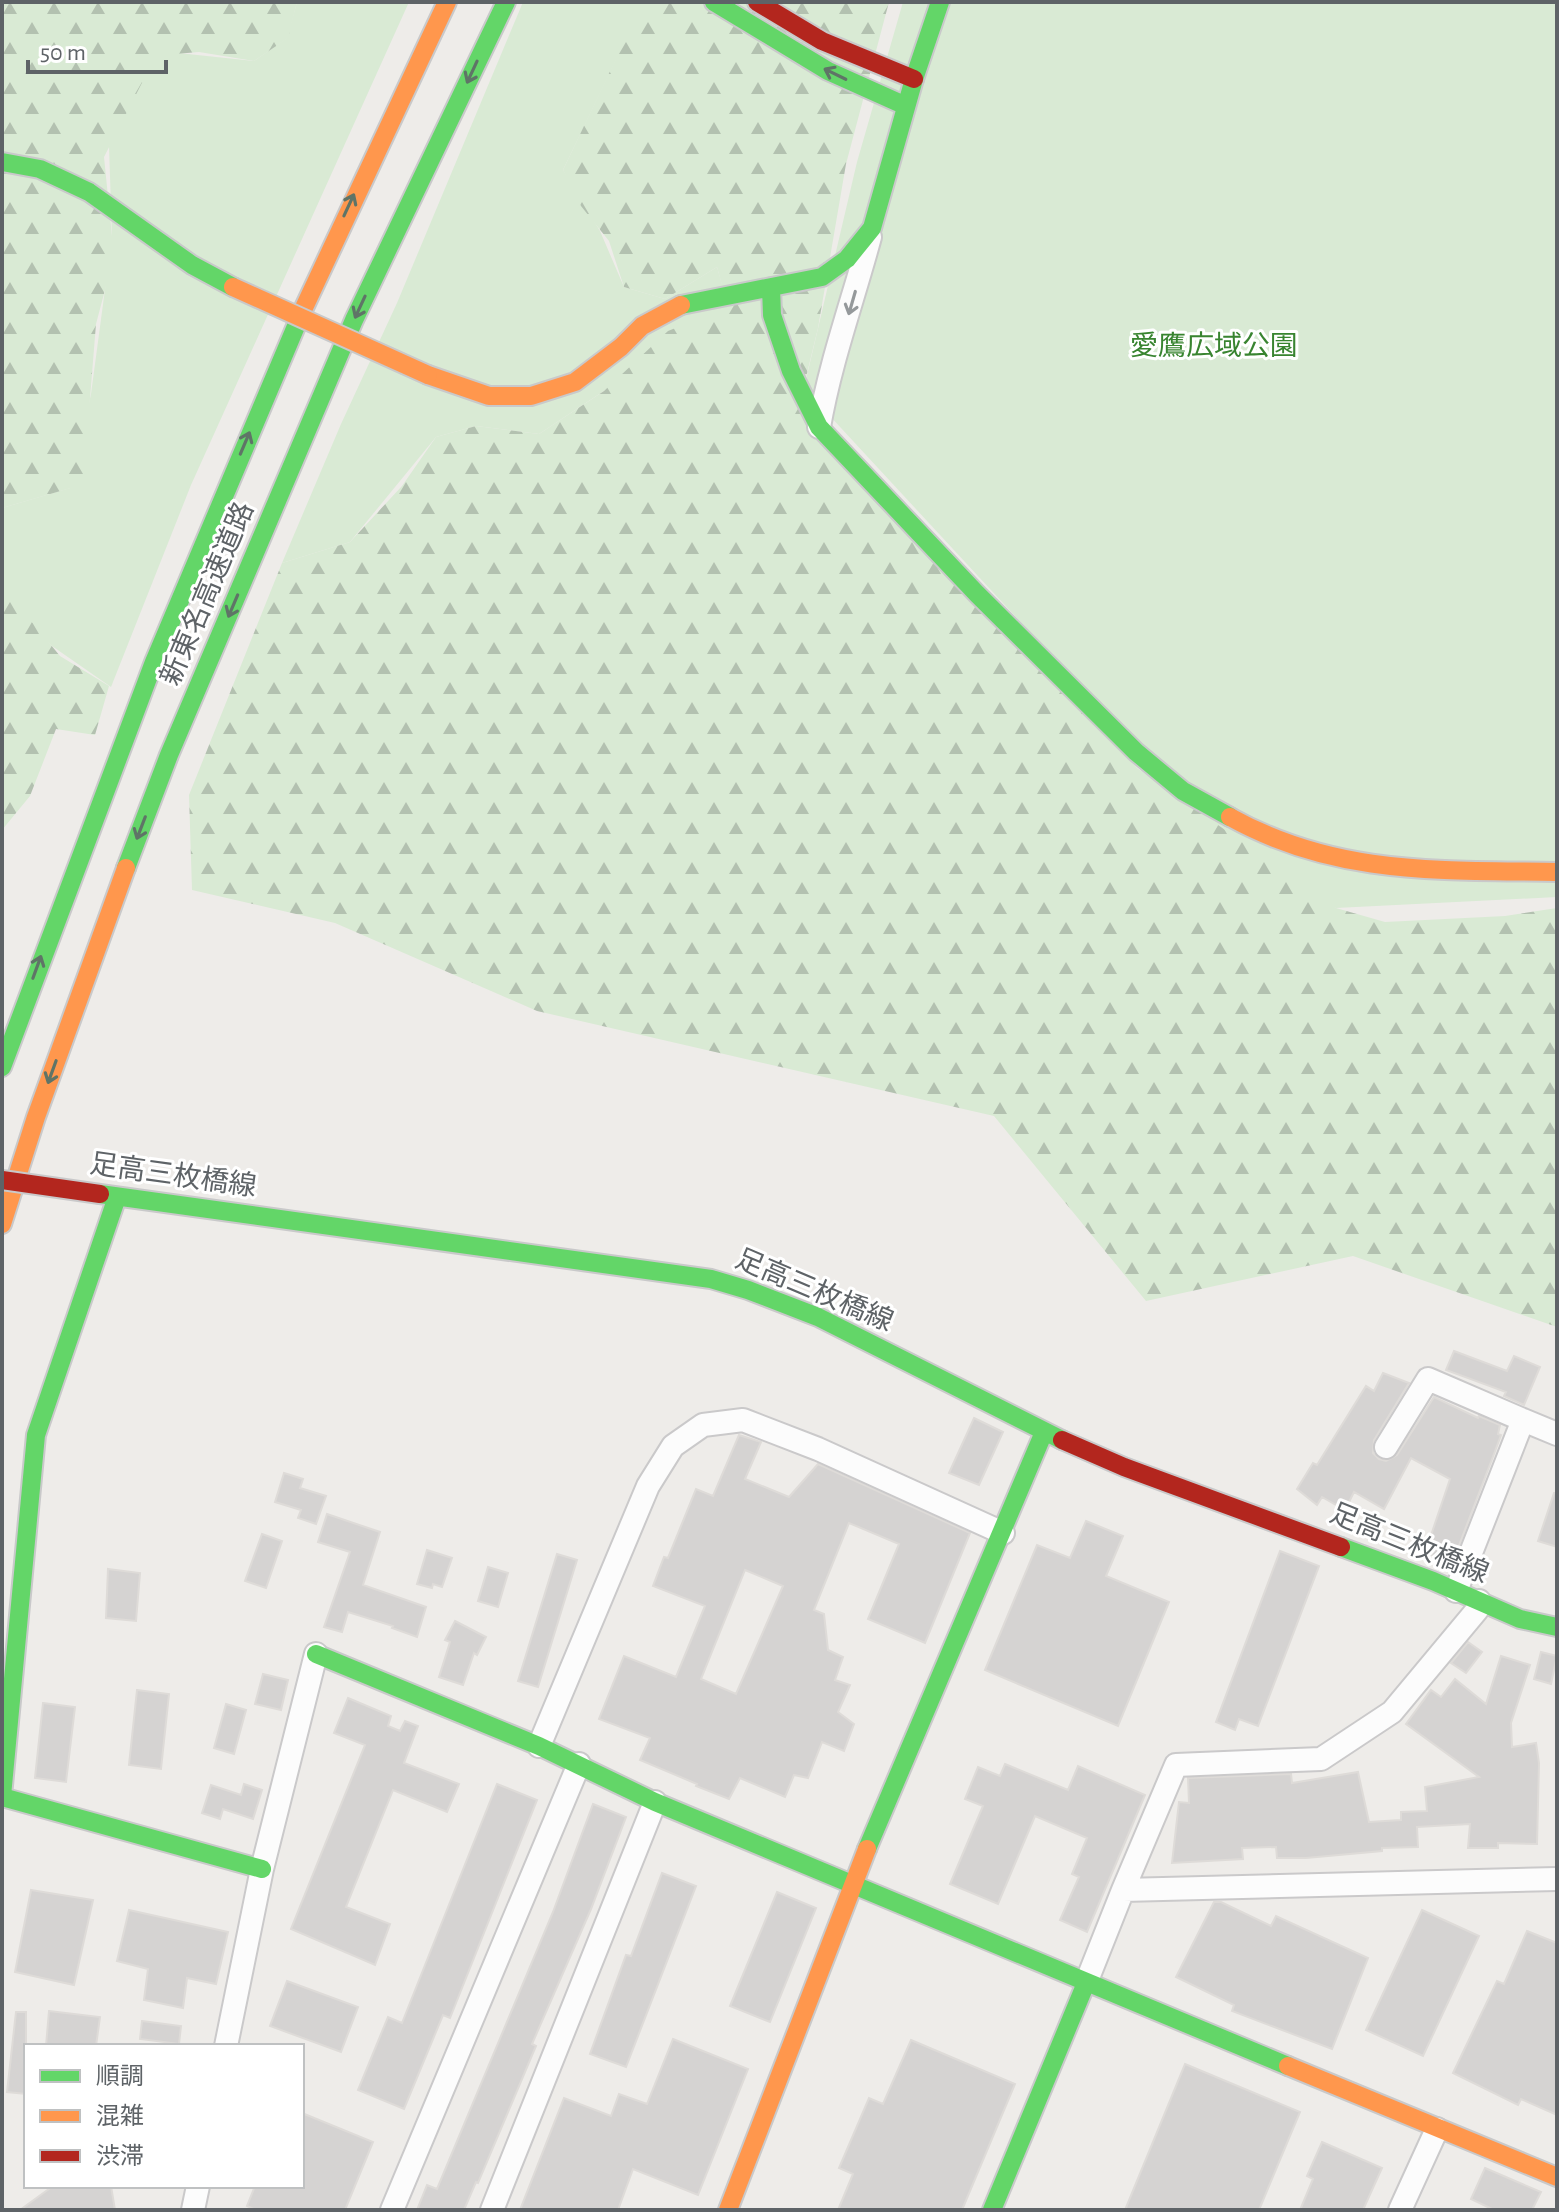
<svg xmlns="http://www.w3.org/2000/svg" width="1559" height="2212" viewBox="0 0 1559 2212" font-family="'Alegreya Sans','Noto Sans JP',sans-serif">
	<style>
		.green { fill: #d9ead4 }
		.forest { fill: url(#forest-firs) }
		.building { fill: #d5d3d2; stroke: #dedbd8; stroke-width: 2; fill-rule: evenodd }
		.lines { fill: none; stroke-linecap: round; stroke-linejoin: round }
		.street-casing { stroke: #cac9ca; stroke-width: 26 }
		.fast-casing { stroke: #c9c9ca; stroke-width: 22 }
		.slow-casing { stroke: #c9c9ca; stroke-width: 22 }
		.jam-casing { stroke: #c9c9ca; stroke-width: 22 }
		.street { stroke: #fcfcfc; stroke-width: 22 }
		.fast { stroke: #63d668; stroke-width: 18 }
		.slow { stroke: #ff974d; stroke-width: 18 }
		.jam { stroke: #b3261e; stroke-width: 18 }
		.slow-bridge-casing { stroke: #c9c9ca; stroke-width: 22; stroke-linecap: butt }
		.jam-bridge-casing { stroke: #c9c9ca; stroke-width: 22; stroke-linecap: butt }
		.slow-bridge { stroke: #ff974d; stroke-width: 18 }
		.jam-bridge { stroke: #b3261e; stroke-width: 18 }
		.oneway { stroke: #5f7467 }
		.oneway2 { stroke: #95999b }
		.labels { text-anchor: middle; dominant-baseline: central; stroke-width: 6; stroke-linejoin: round; paint-order: stroke }
		.park-label { font-size: 28px; fill: #388430; stroke: #fff }
		.street-label { font-size: 28px; fill: #5e6367; stroke: #fff }
	</style>
	<defs>
		<pattern id="forest-firs" width="22" height="20" patternUnits="userSpaceOnUse" patternTransform="scale(2)"><rect width="22" height="20" fill="#d9ead4"/><path d="M5 1l3.5 6h-7zM16 11l3.5 6h-7z" fill="#b3c1b0"/></pattern>
	</defs>
	<rect width="100%" height="100%" fill="#eeece9"/>
	<!-- green -->
	<path class="green" d="M297,2H409L191,485L111,687L52,646L2,598V508L70,488L91,394L112,237L109,146L150,50L254,61L287,38Z
		M523,2H644L563,170L600,231L624,287L665,299L717,267L729,308L539,434L476,426L436,437L350,542L282,563L341,424L397,303Z
		M903,2H1557V897L1336,908L1250,870L804,388L857,162Z"/>
	<!-- forest -->
	<path class="forest" d="M2,2H297L288,38L254,61L199,52L163,55L146,75L104,157L114,256L96,324L89,411L88,483L2,508Z
		M643,2H889L846,164L818,328L802,394L1137,768L1336,908L1385,922L1505,916L1557,908V1327L1353,1256L1146,1301L994,1116L537,1011L335,923L192,890L189,795L282,563L350,542L402,486L436,437L476,426L539,434L604,391L668,331L728,307L717,267L665,299L624,287L609,241L581,206L563,170Z
		M2,592L18,605L60,656L109,686L95,735L56,729L30,796L2,830Z"/>
	<!-- building -->
	<path class="building" d="M1454,1351L1507,1371L1514,1356L1540,1367L1524,1405L1504,1396L1506,1392L1446,1370Z
		M1383,1373L1409,1383L1374,1440L1373,1453L1379,1459L1386,1461L1397,1455L1434,1397L1478,1418L1479,1416L1500,1425L1498,1434L1501,1435L1494,1454L1453,1561L1425,1553L1450,1479L1411,1458L1384,1509L1354,1492L1345,1510L1322,1497L1317,1505L1297,1489L1313,1463L1317,1465L1366,1386L1374,1391Z
		M974,1418L1003,1432L979,1485L949,1473Z
		M739,1435L761,1442L745,1479L789,1497L818,1464L970,1533L925,1643L868,1619L899,1544L849,1523L814,1610L824,1614L828,1650L843,1657L835,1680L850,1685L838,1712L854,1724L844,1751L822,1742L808,1778L794,1775L785,1797L740,1778L729,1799L696,1786L697,1784L640,1760L650,1738L599,1719L624,1656L676,1677L705,1606L653,1586L664,1557L668,1558L696,1489L713,1496ZM745,1570L783,1586L736,1694L701,1679Z
		M284,1473L303,1479L300,1488L326,1496L316,1524L298,1518L301,1510L275,1502Z
		M1554,1493H1557V1547L1538,1541Z
		M327,1514L380,1532L363,1585L426,1607L417,1637L392,1628L393,1626L348,1612L342,1632L324,1627L350,1552L318,1542Z
		M1086,1521L1123,1536L1106,1576L1169,1602L1118,1726L985,1670L1037,1545L1070,1558Z
		M262,1534L282,1541L266,1588L245,1581Z
		M427,1550L452,1558L442,1587L433,1584L432,1588L417,1584Z
		M1280,1551L1319,1566L1258,1726L1239,1719L1235,1730L1216,1722Z
		M557,1554L577,1560L538,1687L518,1681Z
		M488,1567L508,1573L498,1607L478,1601Z
		M108,1569L140,1573L136,1621L106,1618Z
		M455,1621L486,1637L477,1655L474,1653L463,1685L439,1677L450,1642L445,1640Z
		M1468,1642L1482,1652L1466,1673L1451,1663Z
		M1541,1652L1557,1656L1551,1684L1534,1679Z
		M1501,1656L1530,1665L1511,1723L1512,1747L1536,1743L1539,1763L1537,1844L1498,1843V1848H1468L1470,1824L1417,1827L1418,1847L1382,1848V1851L1306,1858H1277L1276,1847L1242,1848L1243,1859L1172,1863L1179,1802L1189,1803L1188,1778L1291,1774L1292,1783L1358,1772L1369,1822L1401,1820V1812L1427,1811L1425,1787L1479,1777L1406,1724L1431,1690L1441,1697L1455,1679L1486,1704Z
		M263,1674L288,1680L281,1710L255,1704Z
		M137,1690L169,1694L161,1769L129,1765Z
		M348,1698L391,1716L388,1726L400,1731L405,1721L418,1726L404,1763L459,1784L447,1812L393,1790L346,1907L390,1924L375,1965L291,1929L365,1745L334,1733Z
		M43,1703L75,1707L66,1782L35,1778Z
		M226,1704L246,1710L234,1754L214,1748Z
		M1005,1764L1068,1790L1078,1766L1145,1795L1087,1932L1060,1920L1079,1877L1072,1874L1087,1838L1035,1816L998,1904L950,1884L983,1806L965,1799L978,1767L1000,1776Z
		M244,1784L262,1790L253,1819L223,1809L220,1819L202,1813L211,1785L241,1795Z
		M497,1784L537,1800L450,2018L443,2015L404,2109L358,2090L388,2017L402,2023Z
		M593,1804L626,1817L591,1909L532,2044L536,2046L478,2183L476,2182L464,2210H417L427,2185L437,2189L553,1912Z
		M662,1873L696,1886L626,2067L590,2054L626,1955L631,1956Z
		M31,1890L93,1900L74,1985L15,1972Z
		M777,1892L816,1908L770,2022L730,2006Z
		M1214,1902H1221L1271,1926L1276,1916L1368,1958L1332,2049L1232,2011L1234,2005L1176,1977Z
		M129,1910L228,1932L216,1984L187,1978L183,2008L144,2000L148,1969L117,1961Z
		M1422,1910L1479,1936L1423,2056L1366,2030Z
		M1527,1931L1557,1943V2115L1521,2099L1518,2105L1453,2073L1497,1981L1504,1984Z
		M287,1981L358,2007L341,2052L270,2026Z
		M49,2011L100,2017L96,2046H46Z
		M16,2012H26V2094L7,2092Z
		M142,2021L181,2026L179,2044L140,2039Z
		M673,2039L748,2069L698,2195L633,2169L618,2210H520L564,2098L611,2116L619,2094L647,2104Z
		M911,2040L1015,2084L962,2210H838L853,2174L839,2168L869,2098L883,2104Z
		M1185,2064L1300,2112L1259,2210H1125Z
		M302,2113L373,2142L345,2210H256L247,2206L255,2186H302Z
		M1322,2142L1382,2168L1363,2210H1300L1313,2179L1307,2176Z
		M1485,2168L1541,2192L1532,2210H1494L1471,2199Z
		M53,2186H111L115,2210H20Z"/>
	<g class="lines">
		<defs>
			<path id="street" d="M819,427C830,363 853,300 870,237
				M1386,1447L1428,1379L1523,1420
				M1456,1591L1523,1420L1557,1434
				M539,1746L648,1486L673,1446L703,1425L743,1420L818,1449L1003,1533
				M1123,1890L1176,1765L1321,1759L1392,1712L1477,1610L1479,1601
				M1086,1983L1123,1890L1557,1879
				M226,2046L262,1869L316,1654
				M193,2210L198,2186
				M392,2210L579,1764
				M492,2210L655,1802
				M1400,2210L1437,2129"/>
			<path id="fast" d="M714,2L828,71L906,106
				M2,162L40,169L89,192L192,265L233,287
				M771,287L772,315L791,371L819,427L977,594L1136,752L1183,791L1230,817
				M681,305L822,277L847,259L872,228L914,79L940,2
				M126,868L169,755L354,320L506,2
				M2,1067L154,662L302,312
				M100,1194L711,1279L748,1290L818,1317L1062,1440
				M1341,1547L1433,1581L1520,1619L1557,1627
				M316,1654L539,1746L655,1802L1288,2066
				M2,1796L36,1435L117,1197
				M2,1797L262,1869
				M867,1849L1044,1432
				M992,2210L1086,1983"/>
			<path id="slow" d="M302,312L447,2
				M428,375L489,396H531L575,382L621,347L642,326L681,305
				M1230,817C1336,876 1440,870 1557,872
				M2,1224L36,1117L126,868
				M1288,2066L1557,2177
				M728,2210L867,1849"/>
			<path id="jam" d="M757,2L822,41L914,79
				M1062,1440L1124,1467L1341,1547"/>
		</defs>
		<!-- street casing -->
		<use href="#street" class="street-casing"/>
		<!-- fast casing -->
		<use href="#fast" class="fast-casing"/>
		<!-- slow casing -->
		<use href="#slow" class="slow-casing"/>
		<!-- jam casing -->
		<use href="#jam" class="jam-casing"/>
		<!-- street -->
		<use href="#street" class="street"/>
		<!-- fast -->
		<use href="#fast" class="fast"/>
		<!-- slow -->
		<use href="#slow" class="slow"/>
		<!-- jam -->
		<use href="#jam" class="jam"/>
		<defs>
			<path id="slow-bridge" d="M233,287L428,375"/>
			<path id="jam-bridge" d="M2,1180L100,1194"/>
		</defs>
		<!-- slow-bridge casing -->
		<use href="#slow-bridge" class="slow-bridge-casing"/>
		<!-- jam-bridge casing -->
		<use href="#jam-bridge" class="jam-bridge-casing"/>
		<!-- slow-bridge -->
		<use href="#slow-bridge" class="slow-bridge"/>
		<!-- jam-bridge -->
		<use href="#jam-bridge" class="jam-bridge"/>
	</g>
	<!-- one-way arrows -->
	<defs><path id="oneway-shaft" d="M-6 0H5M1.5-3L5.5 0L1.5 3" fill="none" stroke-width="1.6" stroke-linecap="round" stroke-linejoin="round" transform="scale(2)"/></defs>
	<g class="oneway">
		<use href="#oneway-shaft" transform="translate(472 72) rotate(115)"/>
		<use href="#oneway-shaft" transform="translate(835 74) rotate(-154)"/>
		<use href="#oneway-shaft" transform="translate(349 205) rotate(-65)"/>
		<use href="#oneway-shaft" transform="translate(360 307) rotate(115)"/>
		<use href="#oneway-shaft" transform="translate(245 443) rotate(-67)"/>
		<use href="#oneway-shaft" transform="translate(233 606) rotate(113)"/>
		<use href="#oneway-shaft" transform="translate(141 828) rotate(111)"/>
		<use href="#oneway-shaft" transform="translate(37 967) rotate(-70)"/>
		<use href="#oneway-shaft" transform="translate(52 1072) rotate(110)"/>
	</g>
	<use class="oneway2" href="#oneway-shaft" transform="translate(852 303) rotate(106)"/>
	<g class="labels">
		<!-- park labels -->
		<g class="park-label">
			<text x="1214" y="347">愛鷹広域公園</text>
		</g>
		<!-- street labels -->
		<g class="street-label">
			<text transform="translate(208 594) rotate(-67)">新東名高速道路</text>
			<text transform="translate(173 1176) rotate(8)">足高三枚橋線</text>
			<text transform="translate(814 1291) rotate(23)">足高三枚橋線</text>
			<text transform="translate(1409 1544) rotate(22)">足高三枚橋線</text>
		</g>
	</g>
	<!-- border -->
	<rect width="1559" height="2212" fill="none" stroke="#5e6367" stroke-width="8"/>
	<!-- legend -->
	<rect x="24" y="2044" width="280" height="144" fill="#ffffff" stroke="#bfc1c2" stroke-width="2"/>
	<rect x="40" y="2070" width="40" height="12" fill="#63d668" stroke="#bfc1c2" stroke-width="2"/>
	<text x="96" y="2084" font-size="24" fill="#5e6367">順調</text>
	<rect x="40" y="2110" width="40" height="12" fill="#ff974d" stroke="#bfc1c2" stroke-width="2"/>
	<text x="96" y="2124" font-size="24" fill="#5e6367">混雑</text>
	<rect x="40" y="2150" width="40" height="12" fill="#b3261e" stroke="#bfc1c2" stroke-width="2"/>
	<text x="96" y="2164" font-size="24" fill="#5e6367">渋滞</text>
	<!-- scale -->
	<path d="M28 60v12h138v-12" fill="none" stroke="#5e6367" stroke-width="4"/>
	<text x="40" y="60" font-size="24" fill="#5e6367" stroke="#ffffff" stroke-width="6" paint-order="stroke">50 m</text>
</svg>
